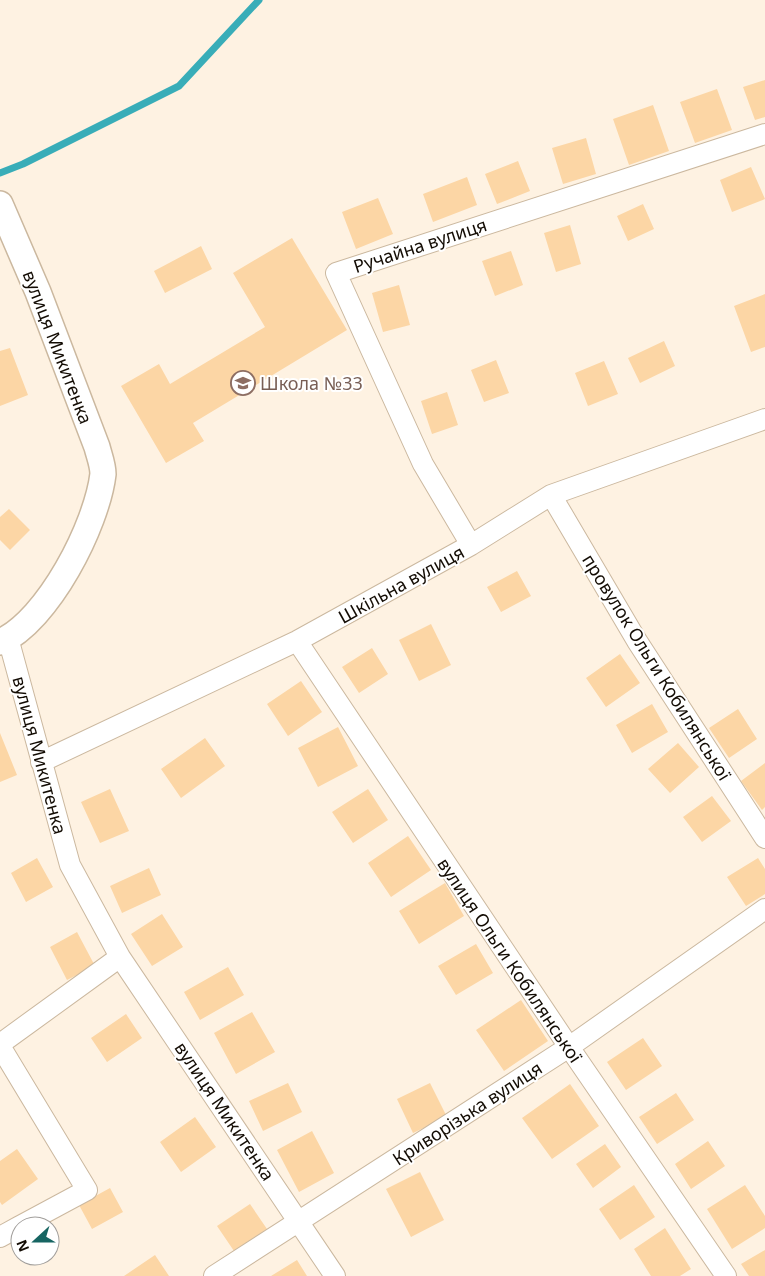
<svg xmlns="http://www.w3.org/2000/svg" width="765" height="1276" viewBox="0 0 765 1276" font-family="'Noto Sans',sans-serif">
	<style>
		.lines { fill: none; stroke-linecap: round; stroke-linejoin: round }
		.stream { stroke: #39adb8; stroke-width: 7 }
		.building { fill: #fcd6a5 }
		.minor-casing { stroke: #cbb89f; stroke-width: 22 }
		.tertiary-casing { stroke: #cbb89f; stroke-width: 28 }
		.minor { stroke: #fff; stroke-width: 20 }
		.tertiary { stroke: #fff; stroke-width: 25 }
		.labels { text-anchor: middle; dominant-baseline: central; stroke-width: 4; stroke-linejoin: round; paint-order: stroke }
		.street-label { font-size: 18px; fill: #130c04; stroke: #fff }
		.education-label { font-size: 18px; fill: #785e54; stroke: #fff; text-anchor: start }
	</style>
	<rect width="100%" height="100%" fill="#fef2e2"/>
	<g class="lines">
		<!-- stream -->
		<path class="stream" d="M0,173L23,164L179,86L259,0"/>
	</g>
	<!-- building -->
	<path class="building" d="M765,80V117L755,120L743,87Z
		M717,89L732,130L695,143L680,102Z
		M653,105L669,151L629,165L613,119Z
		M586,138L596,174L563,184L552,148Z
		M518,161L530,191L497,204L485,174Z
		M751,167L765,199L732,212L720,180Z
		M467,177L477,205L433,222L423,194Z
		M378,198L393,234L356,249L342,212Z
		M643,204L654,229L628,241L617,216Z
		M570,225L581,264L556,272L544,233Z
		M292,238L347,330L193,423L204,441L166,463L121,386L159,364L170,384L265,327L233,273Z
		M201,246L212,269L165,293L154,271Z
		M511,251L523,285L495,296L482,261Z
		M399,285L410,325L383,332L372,293Z
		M765,294V347L751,352L734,306Z
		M664,341L675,366L640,383L628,358Z
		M10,348L28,395L0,406V351Z
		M496,360L509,393L484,402L471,370Z
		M604,361L618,394L588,406L575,373Z
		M447,392L458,425L432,434L421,401Z
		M9,509L30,530L10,550L0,540V517Z
		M517,571L531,596L501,612L487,587Z
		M431,624L451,665L419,681L399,640Z
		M372,648L388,674L359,693L342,667Z
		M620,654L640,683L606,707L586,678Z
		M301,681L322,712L288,736L267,704Z
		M652,704L668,732L632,753L616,725Z
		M738,709L757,739L729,758L709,728Z
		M338,727L358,766L318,787L298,748Z
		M0,733L17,775L0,782Z
		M205,738L225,766L181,798L161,769Z
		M678,743L699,767L670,793L648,769Z
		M765,763V807L762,810L741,781Z
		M110,789L129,831L100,843L81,802Z
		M368,789L388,820L353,843L332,812Z
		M712,796L731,821L702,842L683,817Z
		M408,836L431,870L391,897L368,863Z
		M37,858L53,887L26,902L11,873Z
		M758,858L765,869V894L746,906L727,877Z
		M149,868L161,895L122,913L110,886Z
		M445,883L464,916L419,944L399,911Z
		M162,914L183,947L152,966L131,934Z
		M77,932L95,966L67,980L50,947Z
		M476,944L493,973L456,995L438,966Z
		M228,967L244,995L200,1020L184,992Z
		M521,1000L548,1041L504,1071L476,1030Z
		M252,1012L275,1052L236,1074L214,1033Z
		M126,1014L142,1038L107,1062L91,1038Z
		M643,1038L662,1066L626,1090L607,1062Z
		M288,1083L302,1112L263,1131L249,1101Z
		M430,1083L447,1117L413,1133L397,1099Z
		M570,1084L599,1126L552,1159L522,1118Z
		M676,1093L694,1120L657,1144L639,1117Z
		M195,1117L216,1147L181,1172L160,1142Z
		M312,1131L334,1173L299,1192L277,1150Z
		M708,1141L725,1166L691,1189L675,1164Z
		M605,1144L621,1167L593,1188L576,1164Z
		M17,1149L38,1179L2,1205L0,1202V1161Z
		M420,1172L444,1220L411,1237L386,1189Z
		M634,1185L655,1217L620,1240L599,1209Z
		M745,1185L765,1216V1228L732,1249L707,1209Z
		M110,1188L123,1212L92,1229L79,1205Z
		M250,1204L267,1229L234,1251L217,1226Z
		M665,1228L691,1269L680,1276H651L634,1249Z
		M765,1250V1276H749L741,1264Z
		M155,1255L169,1276H124Z
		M297,1260L307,1276H271Z"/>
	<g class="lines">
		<defs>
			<path id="minor" d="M551,495L637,641L765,838
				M471,545L423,464L336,273L765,134
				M8,638L70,865L120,957L335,1276
				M297,641L569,1047L726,1276
				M41,762L297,641L471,545L551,495L765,419
				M0,1044L120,957
				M0,1046L87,1190L20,1226
				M0,1237L20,1226
				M214,1276L569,1047L765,909"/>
			<path id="tertiary" d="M0,204L38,292L97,447C99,455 103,465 103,474C97,525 48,621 0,642"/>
		</defs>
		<!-- minor casing -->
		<use href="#minor" class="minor-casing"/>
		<!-- tertiary casing -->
		<use href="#tertiary" class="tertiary-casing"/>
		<!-- minor -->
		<use href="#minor" class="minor"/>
		<!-- tertiary -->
		<use href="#tertiary" class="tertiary"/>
	</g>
	<!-- icons -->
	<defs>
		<symbol id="school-ring" viewBox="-11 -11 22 22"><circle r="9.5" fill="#fff" stroke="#8d6e63" stroke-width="1.5"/><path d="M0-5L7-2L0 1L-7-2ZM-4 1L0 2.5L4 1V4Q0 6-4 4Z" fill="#8d6e63"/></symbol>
	</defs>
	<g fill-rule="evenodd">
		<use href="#school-ring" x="229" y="369" width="28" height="28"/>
	</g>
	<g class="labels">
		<!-- street labels -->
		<g class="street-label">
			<text transform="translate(420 245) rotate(-18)">Ручайна вулиця</text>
			<text transform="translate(58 347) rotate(69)">вулиця Микитенка</text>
			<text transform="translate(401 584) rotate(-29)">Шкільна вулиця</text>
			<text transform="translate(657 667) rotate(58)">провулок Ольги Кобилянської</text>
			<text transform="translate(40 755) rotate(75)">вулиця Микитенка</text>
			<text transform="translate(510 960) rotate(56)">вулиця Ольги Кобилянської</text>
			<text transform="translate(225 1111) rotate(56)">вулиця Микитенка</text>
			<text transform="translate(467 1113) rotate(-33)">Криворізька вулиця</text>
		</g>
		<!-- education labels -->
		<g class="education-label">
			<text x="260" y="383">Школа №33</text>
		</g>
	</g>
	<!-- north arrow -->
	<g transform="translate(35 1241) rotate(249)"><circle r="24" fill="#ffffff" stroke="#a19e9b"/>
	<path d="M0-4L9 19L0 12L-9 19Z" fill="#176562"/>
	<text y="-8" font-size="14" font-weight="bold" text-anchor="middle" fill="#130c04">N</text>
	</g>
</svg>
